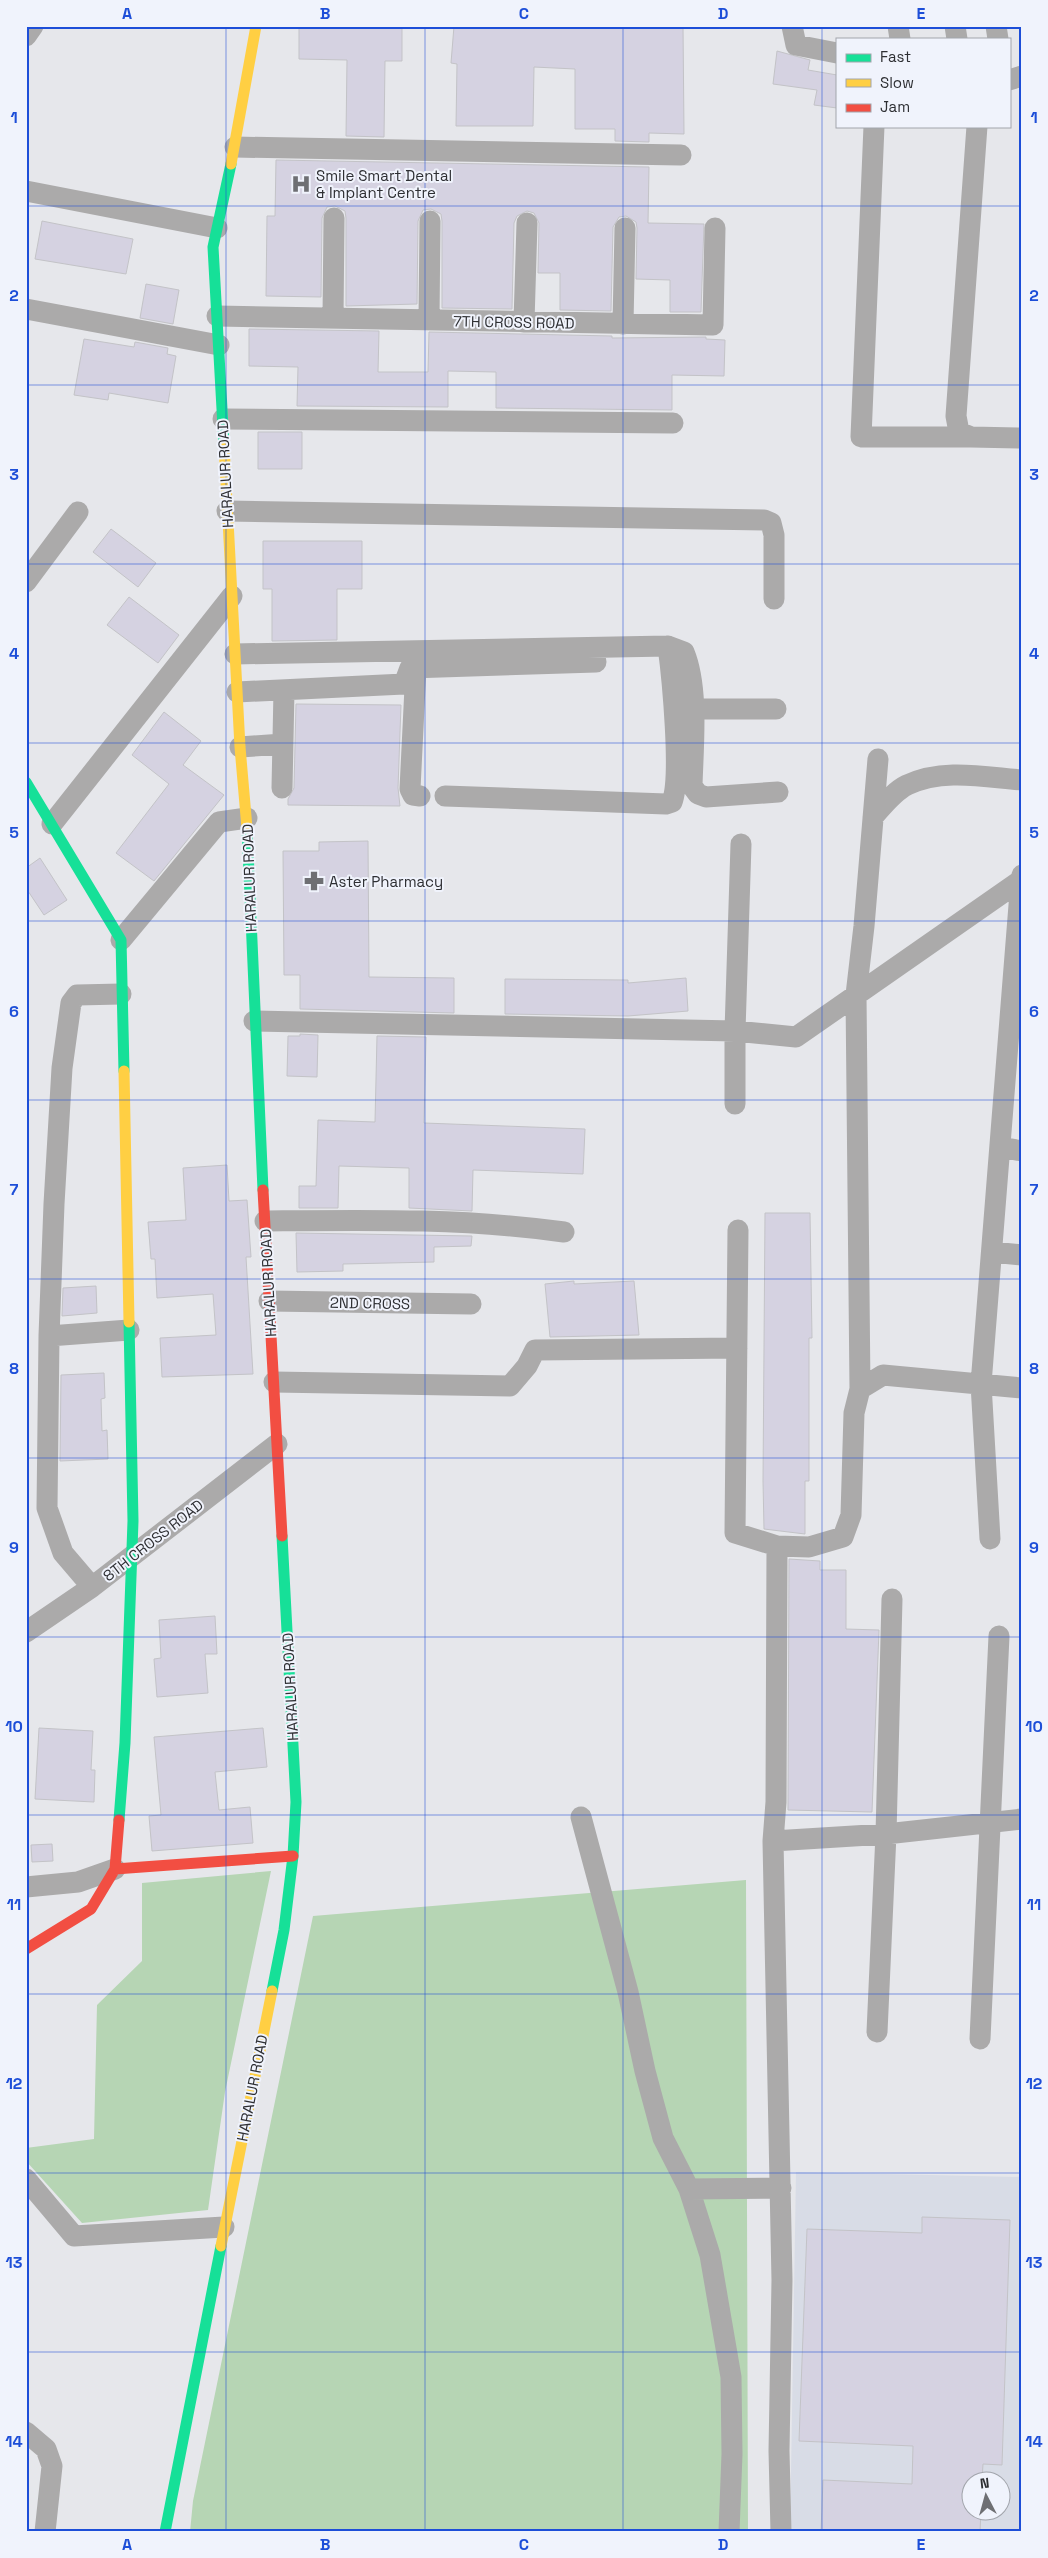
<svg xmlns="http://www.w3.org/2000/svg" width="1048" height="2558" viewBox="0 0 1048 2558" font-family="'Space Grotesk',sans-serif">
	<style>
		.built { fill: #d8dce6; fill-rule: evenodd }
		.green { fill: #b6d5b4 }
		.building { fill: #d5d2e1; stroke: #c3c3c7 }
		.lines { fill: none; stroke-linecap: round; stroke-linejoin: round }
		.street { stroke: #abaaaa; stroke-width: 21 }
		.fast { stroke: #16e098; stroke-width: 11 }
		.slow { stroke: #ffcf43; stroke-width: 11 }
		.jam { stroke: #f24e42; stroke-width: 11 }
		.grid { fill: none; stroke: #1d4ed8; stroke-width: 1; stroke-opacity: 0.55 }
		.labels { text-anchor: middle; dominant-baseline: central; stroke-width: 4; stroke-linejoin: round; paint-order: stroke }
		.poi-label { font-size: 15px; fill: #2e2f33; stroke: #f0f3fc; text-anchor: start }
		.street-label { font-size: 15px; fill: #2e2f33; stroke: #f0f3fc }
		.neatline { fill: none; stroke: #1d4ed8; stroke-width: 2 }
		.grid-label { font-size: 16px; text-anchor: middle; font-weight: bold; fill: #1d4ed8 }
	</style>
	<rect width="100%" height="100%" fill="#e6e7eb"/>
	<!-- built -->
	<path class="built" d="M796,2172L1022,2177V2532H790ZM970,2480H1000V2510H970Z"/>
	<!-- green -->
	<path class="green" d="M271,1871L225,2092L208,2210L82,2223L26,2161V2148L94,2139L97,2005L142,1961V1883Z
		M746,1880L748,2532H190L193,2501L313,1916Z"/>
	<!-- building -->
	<path class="building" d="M299,26H402V61H385L384,137L346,136L347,60L299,59Z
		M454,26H683L684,134L649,133V142L615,141V129H575V69L534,67L533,126H456L457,64L451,63Z
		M777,51L810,60L808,70L837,75V108L814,105L817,90L773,84Z
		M276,160L649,167L648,223L704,224L701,312H670V280L636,279L637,228L636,222L626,216L619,217L613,227L611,311L560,310V273H538L539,223L534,213L527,211L517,216L514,223L512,309L442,308V221L441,214L431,209L423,210L418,221L417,304L346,306V218L345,211L335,206L327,207L322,218L321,297L266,296L267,216H275Z
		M42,221L133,239L126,274L35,259Z
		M146,284L179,290L173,324L140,318Z
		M249,329L379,331L378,372H428L429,332L612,336V338L706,337V339L725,340L724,376L672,375V410L496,408V372L448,371V407L297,406L298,367L249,366Z
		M84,339L134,347L135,342L168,348L167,354L176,356L168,403L109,393L108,400L74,395Z
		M258,432H302V469H258Z
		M111,529L156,563L138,587L93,552Z
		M263,541H362V589H337V640L272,641V589H263Z
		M129,597L179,635L158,663L107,625Z
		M296,704L401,705L398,788L400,806L288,805V799L294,788Z
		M164,712L201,741L183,765L224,795L154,881L116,853L169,784L132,755Z
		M368,841L369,977L454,978V1013L300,1009V975H284L283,851H319V842Z
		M40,858L67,900L44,915L26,888V868Z
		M686,978L688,1011L628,1016L505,1014V979L628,980V983Z
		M300,1034L318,1035L317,1077L287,1076L288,1036H300Z
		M377,1036L426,1037L424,1123L585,1129L583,1174L473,1170L472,1211L409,1208V1168L339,1166L338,1208H299V1186H316L318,1120L375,1122Z
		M227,1165L229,1201L247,1200L251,1257H246L253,1374L162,1377L160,1338L216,1335L213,1294L157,1298L155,1259H151L148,1222L186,1220L183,1168Z
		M765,1213H810L812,1338H809V1481H805V1534L764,1529L763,1481Z
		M296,1233L472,1236L471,1246L434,1247V1262L343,1264V1271L297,1272Z
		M574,1281V1284L634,1281L639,1335L550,1337L545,1284Z
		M96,1286L97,1313L62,1316L63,1288Z
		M104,1373L105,1398L101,1399L102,1431L107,1430L108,1459L60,1461L61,1375Z
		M789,1559L820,1561V1570H846V1629L879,1630L872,1812L788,1810Z
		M215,1616L217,1654H205L208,1693L157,1697L154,1659L161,1658L159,1620Z
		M39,1728L93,1731L91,1770H95L94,1802L35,1799Z
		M263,1728L267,1767L215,1772L219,1810L250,1807L253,1843L152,1851L149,1816L161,1815L154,1737Z
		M52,1844L53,1861L32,1862L31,1845Z
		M922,2217L1010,2220L1002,2465L983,2464L982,2480H970V2510H981L980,2532H821L823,2480L912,2484L913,2446L799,2441L807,2229L922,2233Z"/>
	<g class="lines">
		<!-- street -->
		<path class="street" d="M792,26L796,45L837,53
			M898,26L900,39
			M955,26L957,39
			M996,26L998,39
			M26,36L33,26
			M1009,80L1022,76
			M874,126L861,437H971
			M977,126L956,416L959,432L971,437L1022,438
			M235,147L681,155
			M26,191L217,228
			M26,309L219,345
			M217,316L713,325L715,228
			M333,318L334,218
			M429,320L430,221
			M524,322L527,223
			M623,324L625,228
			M223,419L673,423
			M227,511L764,520L771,523L774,535V599
			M26,582L78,512
			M235,654L668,646L684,652C699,688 693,747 692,786L698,794L706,797L778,792
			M416,667L410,789L413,795L420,796
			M237,692L404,684L410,668L596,662
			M693,709H776
			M240,747L283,744
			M282,788L284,690
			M445,796L666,804L672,802C682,777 672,676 668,646
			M873,817C883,806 893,792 907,785C943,768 984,777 1022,780
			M52,824L232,596
			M121,940L219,822L247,818
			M254,1021L735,1031L796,1037L1021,880L1022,875
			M735,1104V1031L741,844
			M1000,1147L1022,1151
			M265,1221C365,1220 464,1218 564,1232
			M738,1230L735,1533L777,1546
			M992,1252L1022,1255
			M269,1301L471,1304
			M49,1336L129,1330
			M274,1382L510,1386L527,1366L535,1350L737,1348
			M860,1389L856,995L864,926L878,759
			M990,1539L981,1384L1021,880
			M92,1587L63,1553L47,1508L49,1336L54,1204L62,1068L71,1003L77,995L121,994
			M26,1632L92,1587L277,1444
			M581,1817L628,1992L645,2071L663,2138L689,2189L710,2255L731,2377L732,2454L729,2532
			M773,1841L886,1834L1022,1819
			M26,1887L78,1882L115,1869
			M877,2032L886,1834L892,1599
			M980,2039L999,1636
			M26,2179L74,2236L224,2227
			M689,2189L781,2188
			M26,2432L46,2449L52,2466L45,2532
			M781,2532L779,2451L782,2280L773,1841L776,1802L777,1546L809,1547L843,1537L851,1515L854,1413L860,1389L883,1375L1022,1388"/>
		<!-- fast -->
		<path class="fast" d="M224,445L213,247L231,164
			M26,782L121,940L124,1071
			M247,828L263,1190
			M119,1820L125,1743L133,1521L129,1322
			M272,1991L284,1930L293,1856L296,1802L282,1536
			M165,2532L221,2246"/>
		<!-- slow -->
		<path class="slow" d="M231,164L256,26
			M224,445L240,747L247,828
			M124,1071L129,1322
			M221,2246L272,1991"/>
		<!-- jam -->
		<path class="jam" d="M263,1190L282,1536
			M115,1869L293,1856
			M26,1949L91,1909L115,1869L119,1820"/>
	</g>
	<!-- grid -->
	<path class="grid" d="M226,26V2532M425,26V2532M623,26V2532M822,26V2532M26,206H1022M26,385H1022M26,564H1022M26,743H1022M26,921H1022M26,1100H1022M26,1279H1022M26,1458H1022M26,1637H1022M26,1815H1022M26,1994H1022M26,2173H1022M26,2352H1022"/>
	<!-- icons -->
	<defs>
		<symbol id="hospital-bare" viewBox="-9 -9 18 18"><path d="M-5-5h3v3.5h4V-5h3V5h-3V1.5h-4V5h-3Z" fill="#6e6f73" stroke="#f0f3fc" stroke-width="2.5" paint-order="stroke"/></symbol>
		<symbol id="pharmacy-bare" viewBox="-9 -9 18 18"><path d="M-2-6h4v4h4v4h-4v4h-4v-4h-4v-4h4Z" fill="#6e6f73" stroke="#f0f3fc" stroke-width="2.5" paint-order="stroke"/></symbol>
	</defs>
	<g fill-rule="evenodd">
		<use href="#hospital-bare" x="287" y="170" width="28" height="28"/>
		<use href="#pharmacy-bare" x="300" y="867" width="28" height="28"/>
	</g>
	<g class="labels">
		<!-- poi labels -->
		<g class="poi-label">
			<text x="316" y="175">Smile Smart Dental<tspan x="316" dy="17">&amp; Implant Centre</tspan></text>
			<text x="329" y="881">Aster Pharmacy</text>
		</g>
		<!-- street labels -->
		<g class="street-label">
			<text transform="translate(514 322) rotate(1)">7TH CROSS ROAD</text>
			<text transform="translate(225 474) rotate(-93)">HARALUR ROAD</text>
			<text transform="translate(249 878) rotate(-92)">HARALUR ROAD</text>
			<text transform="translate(268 1283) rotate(-93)">HARALUR ROAD</text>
			<text transform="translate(370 1303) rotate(1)">2ND CROSS</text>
			<text transform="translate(153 1540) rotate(-38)">8TH CROSS ROAD</text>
			<text transform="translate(290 1687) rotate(-93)">HARALUR ROAD</text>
			<text transform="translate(252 2088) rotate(-79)">HARALUR ROAD</text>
		</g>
	</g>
	<!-- border -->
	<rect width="1048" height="2558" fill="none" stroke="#f0f3fc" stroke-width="55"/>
	<!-- legend -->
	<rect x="836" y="38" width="175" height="90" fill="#f0f3fc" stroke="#a2a5ac"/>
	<rect x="846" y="54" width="25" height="8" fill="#16e098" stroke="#a2a5ac"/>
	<text x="880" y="62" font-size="15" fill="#2e2f33">Fast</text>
	<rect x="846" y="79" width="25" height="8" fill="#ffcf43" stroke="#a2a5ac"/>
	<text x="880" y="88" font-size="15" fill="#2e2f33">Slow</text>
	<rect x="846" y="104" width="25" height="8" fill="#f24e42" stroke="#a2a5ac"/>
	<text x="880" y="112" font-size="15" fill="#2e2f33">Jam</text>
	<!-- north arrow -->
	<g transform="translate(986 2496) rotate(354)"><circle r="24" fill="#f0f3fc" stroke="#a2a5ac"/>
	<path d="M0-4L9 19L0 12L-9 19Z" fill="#6e6f73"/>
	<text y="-8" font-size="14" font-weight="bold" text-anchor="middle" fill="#2e2f33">N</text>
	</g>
	<rect x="28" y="28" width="992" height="2502" class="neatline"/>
	<g class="grid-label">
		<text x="127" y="19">A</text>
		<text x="325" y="19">B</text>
		<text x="524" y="19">C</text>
		<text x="723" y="19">D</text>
		<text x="921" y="19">E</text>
		<text x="14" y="123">1</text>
		<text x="1034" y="123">1</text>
		<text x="14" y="301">2</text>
		<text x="1034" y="301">2</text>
		<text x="14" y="480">3</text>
		<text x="1034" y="480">3</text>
		<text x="14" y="659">4</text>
		<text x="1034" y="659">4</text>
		<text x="14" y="838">5</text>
		<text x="1034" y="838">5</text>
		<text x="14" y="1017">6</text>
		<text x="1034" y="1017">6</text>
		<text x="14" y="1195">7</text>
		<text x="1034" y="1195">7</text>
		<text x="14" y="1374">8</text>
		<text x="1034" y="1374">8</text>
		<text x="14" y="1553">9</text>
		<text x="1034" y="1553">9</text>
		<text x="14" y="1732">10</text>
		<text x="1034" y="1732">10</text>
		<text x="14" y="1910">11</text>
		<text x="1034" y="1910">11</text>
		<text x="14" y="2089">12</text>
		<text x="1034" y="2089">12</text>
		<text x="14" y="2268">13</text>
		<text x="1034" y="2268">13</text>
		<text x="14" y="2447">14</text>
		<text x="1034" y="2447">14</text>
		<text x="127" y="2550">A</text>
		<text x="325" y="2550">B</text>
		<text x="524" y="2550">C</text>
		<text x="723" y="2550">D</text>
		<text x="921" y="2550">E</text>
	</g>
</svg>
